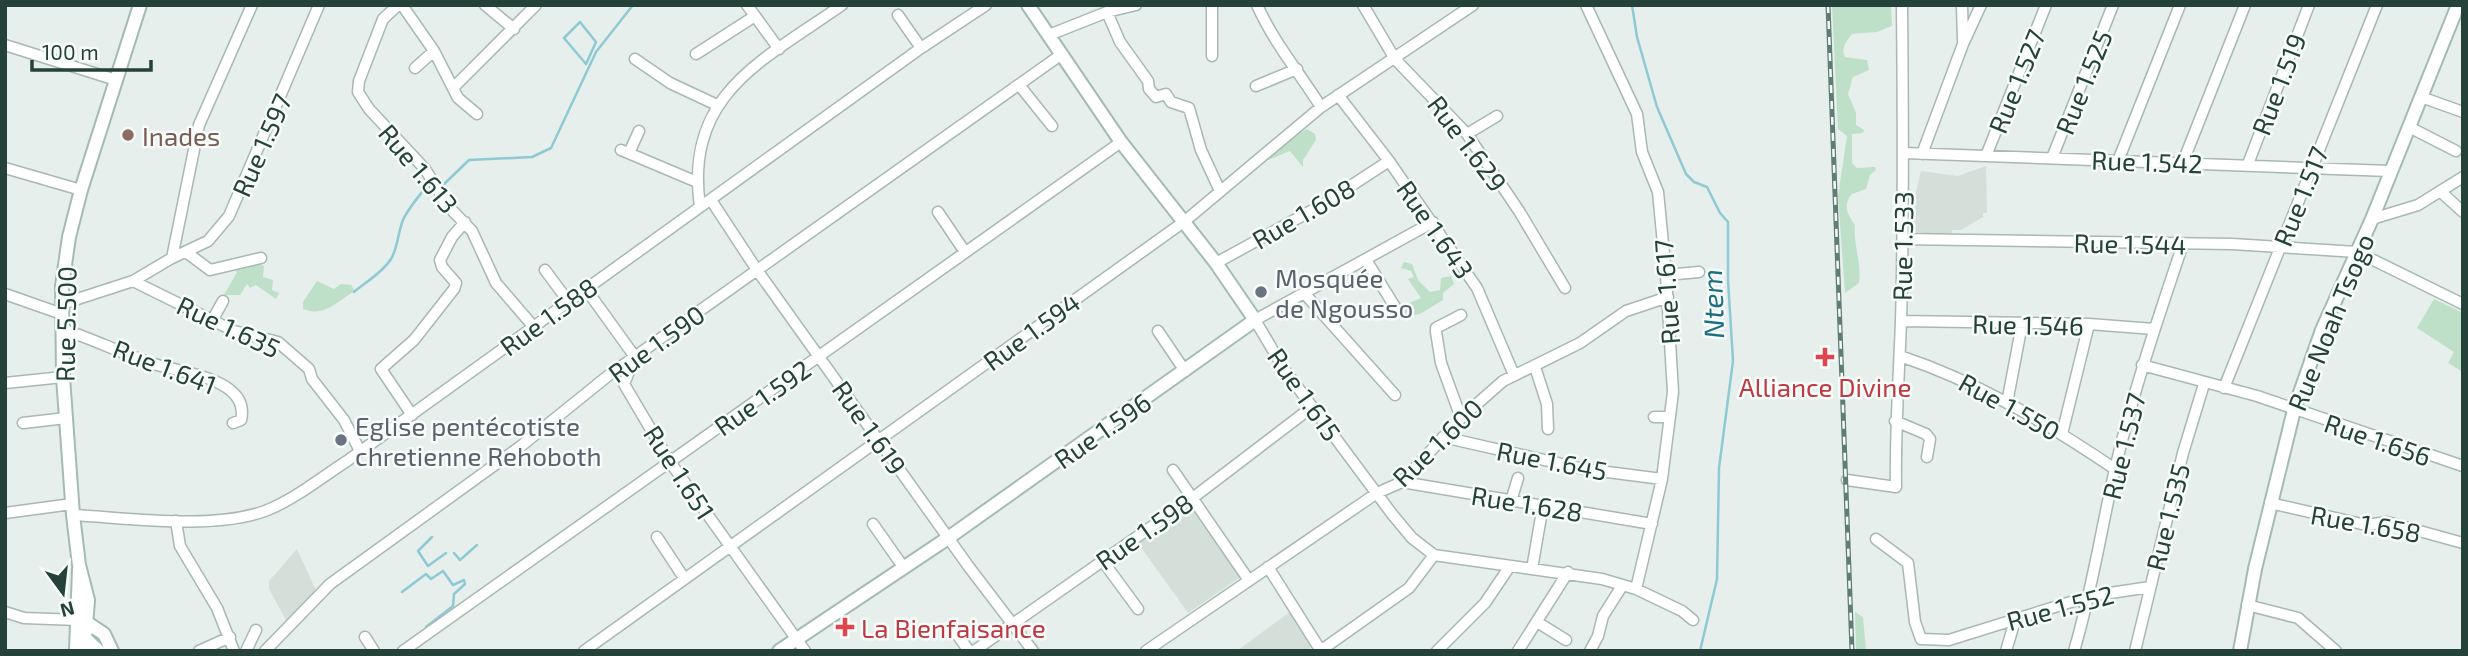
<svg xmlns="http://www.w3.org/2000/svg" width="2468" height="656" viewBox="0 0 2468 656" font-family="'Exo 2',sans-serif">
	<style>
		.built { fill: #d4dfda }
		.green { fill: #bfe0c8 }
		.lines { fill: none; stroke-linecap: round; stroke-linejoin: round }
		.stream { stroke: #8ec9d4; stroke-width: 2.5 }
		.street-casing { stroke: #a8b8b2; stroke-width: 13 }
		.secondary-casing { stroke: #a4bbb3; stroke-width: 16 }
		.street { stroke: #fff; stroke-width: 10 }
		.secondary { stroke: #fff; stroke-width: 12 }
		.rail-casing { stroke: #5f7d75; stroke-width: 5 }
		.rail { stroke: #f7fbf9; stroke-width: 2.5; stroke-dasharray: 8; stroke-linecap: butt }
		.education-dot { fill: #8d6e63; stroke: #f7fbf9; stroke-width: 2.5 }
		.worship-dot { fill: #6b7280; stroke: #f7fbf9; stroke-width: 2.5 }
		.health-dot { fill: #e0444e; stroke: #f7fbf9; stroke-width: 2.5 }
		.labels { text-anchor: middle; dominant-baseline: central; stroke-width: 5; stroke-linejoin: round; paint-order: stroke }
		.street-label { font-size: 26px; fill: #24423a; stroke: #f7fbf9 }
		.education-label { font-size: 26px; fill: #785e54; stroke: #f7fbf9; text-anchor: start }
		.worship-label { font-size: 26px; fill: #5b616d; stroke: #f7fbf9; text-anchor: start }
		.health-label { font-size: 26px; fill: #be3a42; stroke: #f7fbf9 }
		.water-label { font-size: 28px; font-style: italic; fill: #1c6f80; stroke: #f7fbf9 }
	</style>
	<rect width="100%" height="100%" fill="#e6efeb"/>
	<!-- built -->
	<path class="built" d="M1986,166L1987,213H1983V217L1961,230H1952L1951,237L1911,231V212L1921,171L1958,176Z
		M1195,504L1242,576L1188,613L1140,546L1141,542Z
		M297,549L318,595L287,622L269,589V581Z
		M1294,609L1318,643L1306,651L1238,650Z"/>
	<!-- green -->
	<path class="green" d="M1832,5H1891L1892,26L1877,32L1852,34C1847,40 1840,49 1845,57L1867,60L1869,70L1853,77L1848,94L1856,113V125L1864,130L1863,133L1852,134V163L1857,168L1875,167L1876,170L1870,175L1866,189L1852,194C1842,205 1848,215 1855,225C1853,245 1862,263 1859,283L1845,293L1838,196L1847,136L1838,129Z
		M1307,129L1315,134L1316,140L1303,160V167L1290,151L1268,160L1275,147Z
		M1404,262L1412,264L1418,280L1430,292L1440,290L1441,278L1451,276L1454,284L1443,293V300L1420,314L1393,319L1376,269C1387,280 1391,293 1402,306L1421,298L1408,279L1414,277L1411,271L1401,268Z
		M255,263L264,266L263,277L273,280L272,290L279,293L276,299L256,285L250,288L247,284L240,295H224L237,272L232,267Z
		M317,281L334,289L341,284L351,285L355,291C338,300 325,318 303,309V302Z
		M2434,299L2463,313V372L2448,363L2454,352L2417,328Z
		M1855,612L1863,617L1866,651H1856Z"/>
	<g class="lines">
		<!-- stream -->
		<path class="stream" d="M1632,5L1637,37L1657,107L1686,174L1694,182L1707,187L1720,213L1728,222V280L1733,361L1719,468L1717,579L1700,651
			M580,22L596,42L586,64L564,38Z
			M440,188L469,160L532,157L551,148L596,52L633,5
			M354,292C366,282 383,272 391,259C399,246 398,227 405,216C409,209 426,185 431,183
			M432,537L418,551L428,566L446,553
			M454,553L460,560L477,545
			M402,592L426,574L431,579L443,571L453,585L464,580L465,584L454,594L453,606L426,627"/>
		<defs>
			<path id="street" d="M398,5L383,19L359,81L358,92L369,109L425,169L448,206L472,231L496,283L533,326
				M402,5L434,51L458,98L477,114
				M485,5L514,29
				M747,5L779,49
				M1212,5V56
				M1257,5C1274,43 1299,72 1321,107
				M1363,5L1395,59L1467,134L1519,211L1565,288
				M1586,5L1637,114L1642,152L1658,192L1666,275L1673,392L1662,479L1636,589
				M1962,5L1963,40
				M1107,12L1120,42L1148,81L1149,89L1156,97L1166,94L1171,102L1189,108L1201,150L1220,191
				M898,15L921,48
				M1049,35L1107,12L1136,5
				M5,45L116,80
				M696,54L755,16
				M635,59L670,83L717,105
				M415,68L434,51
				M1020,86L1052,126
				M1256,86L1297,69
				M454,87L536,5
				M1338,95L1389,161L1477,288L1514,375
				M2421,97L2463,112
				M2409,127L2456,151
				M1467,134L1497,116
				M621,150L697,182
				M629,153L639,131
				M1904,153L2390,171
				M1922,154L1963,44L1981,5
				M1986,156L2046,5
				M2052,158L2113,5
				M2118,161L2180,5
				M2183,162L2245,5
				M2248,164L2309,5
				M5,168L81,190
				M2441,192L2463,212
				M711,200L757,270L969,567L1033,651
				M700,207C684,94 762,61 842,5
				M938,212L965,252
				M2372,219L2418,205L2463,177
				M1433,222L1255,320L1284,369L1392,514L1412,538L1434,555L1602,579L1636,589L1682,611L1693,620
				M1903,239L2232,244L2357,252L2463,304
				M186,252L210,270L261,258
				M172,258L208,241L229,216L319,5
				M1366,260L1395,307
				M1216,263L1320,206L1389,161
				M545,270L568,301
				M1666,275L1699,272
				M133,281L234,331L278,342L309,369L312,379L344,420L360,451
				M586,289L635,357L624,384L670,462L805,651
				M1304,293L1395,395
				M5,294L62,314
				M62,304L133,281L172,258L199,125L252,5
				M1461,315L1436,328V332L1441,363L1461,418
				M213,319L223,301
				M1901,321L2089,324L2154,329
				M62,329C93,339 123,354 154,364C178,372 251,378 241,420L233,423
				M1158,331L1185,371
				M1900,356C1978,382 2047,423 2115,469
				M2142,365L2257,396L2463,466
				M1535,367L1547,404L1548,429
				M5,383L63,377
				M2224,388L2377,5
				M2007,403L2022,324
				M412,415L381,369L414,340L454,289L456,283L442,267L440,260L452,237L465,222
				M1654,417H1670
				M1895,421L1926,434L1930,439L1927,457
				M23,423L66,418
				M2062,434L2089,324
				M1443,437L1584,469L1662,479
				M1173,470L1248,579
				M1847,480L1896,487C1895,431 1899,376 1901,321C1904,216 1903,111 1902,5
				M1402,482L1652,524
				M1511,501L1518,478
				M2270,503L2366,525L2387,522L2463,543
				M5,513L72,504
				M73,515C129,518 212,530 265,511C294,500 322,477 347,461L921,48L986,5
				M176,521L180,546L217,608L234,651
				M873,524L904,568
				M657,537L684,578
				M1876,539L1908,563L1915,622L1921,639L1949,640L2090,596L2150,587
				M1102,560L1138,609
				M1268,567L1321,651
				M1532,569L1543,505
				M2247,605L2298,618L2336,651
				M5,612L24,618L79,620
				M1537,622L1566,640
				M954,630L969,651
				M365,637L374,651
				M199,651L230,637
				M246,651L256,630
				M265,651L330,584L521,446L609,375L1062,54
				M403,651L1121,142
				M584,651L1185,221L1321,107L1473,5
				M974,651L1194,497L1312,407
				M1146,651L1377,493L1402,482L1461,418L1503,381L1580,343L1626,311L1668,297
				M1320,651L1409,588L1434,555
				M1437,651L1485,603L1510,566
				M1518,651L1568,572
				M1590,651L1598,636L1603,616L1622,586
				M2006,651L2016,617
				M2074,651C2092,591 2101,530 2115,469C2133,392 2158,318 2183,244
				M2135,651L2183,453L2204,384"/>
			<path id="secondary" d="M83,620L104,634L112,651
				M82,635L99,651
				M76,651L79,569
				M84,651L88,600L79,565L73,515L63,377L62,286L69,237L81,190L140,5
				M779,651L948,538L1255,320L1216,263L1121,142L1028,5
				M2240,651L2255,569L2294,410L2322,330L2372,219L2458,5"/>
		</defs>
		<!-- street casing -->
		<use href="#street" class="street-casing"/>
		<!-- secondary casing -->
		<use href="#secondary" class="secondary-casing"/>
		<!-- street -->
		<use href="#street" class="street"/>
		<!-- secondary -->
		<use href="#secondary" class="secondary"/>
		<defs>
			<path id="rail" d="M1828,5L1852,651"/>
		</defs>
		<!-- rail casing -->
		<use href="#rail" class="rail-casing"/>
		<!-- rail -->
		<use href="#rail" class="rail"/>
	</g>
	<!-- markers -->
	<circle class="education-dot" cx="128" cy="135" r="7"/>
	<g class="worship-dot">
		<circle cx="1261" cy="292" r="7"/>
		<circle cx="341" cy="440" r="7"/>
	</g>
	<g class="health-dot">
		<path d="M1821.5 346.5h7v7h7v7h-7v7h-7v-7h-7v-7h7z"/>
		<path d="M841.5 616.5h7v7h7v7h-7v7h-7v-7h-7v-7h7z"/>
	</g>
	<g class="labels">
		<!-- street labels -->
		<g class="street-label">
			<text transform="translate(2016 81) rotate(-68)">Rue 1.527</text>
			<text transform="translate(2083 82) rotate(-68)">Rue 1.525</text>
			<text transform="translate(2278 84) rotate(-69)">Rue 1.519</text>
			<text transform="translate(1468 143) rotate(53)">Rue 1.629</text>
			<text transform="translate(261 145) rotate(-66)">Rue 1.597</text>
			<text transform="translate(2147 161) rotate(2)">Rue 1.542</text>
			<text transform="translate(419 168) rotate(50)">Rue 1.613</text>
			<text transform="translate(2300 196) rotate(-68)">Rue 1.517</text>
			<text transform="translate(1303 213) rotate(-30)">Rue 1.608</text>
			<text transform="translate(1436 229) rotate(55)">Rue 1.643</text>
			<text transform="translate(2130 243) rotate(1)">Rue 1.544</text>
			<text transform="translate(1902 246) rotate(-89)">Rue 1.533</text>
			<text transform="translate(1666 292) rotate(-94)">Rue 1.617</text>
			<text transform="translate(548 316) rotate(-36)">Rue 1.588</text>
			<text transform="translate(2330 322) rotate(-68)">Rue Noah Tsogo</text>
			<text transform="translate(65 324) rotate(-89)">Rue 5.500</text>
			<text transform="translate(2028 324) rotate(1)">Rue 1.546</text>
			<text transform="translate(229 326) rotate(25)">Rue 1.635</text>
			<text transform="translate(1031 331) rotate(-36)">Rue 1.594</text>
			<text transform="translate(656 343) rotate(-36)">Rue 1.590</text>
			<text transform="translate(165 366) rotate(21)">Rue 1.641</text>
			<text transform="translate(1305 394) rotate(55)">Rue 1.615</text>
			<text transform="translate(762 397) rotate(-35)">Rue 1.592</text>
			<text transform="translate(2010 406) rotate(29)">Rue 1.550</text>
			<text transform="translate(870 427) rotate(55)">Rue 1.619</text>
			<text transform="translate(1102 430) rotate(-35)">Rue 1.596</text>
			<text transform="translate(2378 439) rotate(19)">Rue 1.656</text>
			<text transform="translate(1437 442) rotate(-44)">Rue 1.600</text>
			<text transform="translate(2123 446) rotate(-76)">Rue 1.537</text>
			<text transform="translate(1552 460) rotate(11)">Rue 1.645</text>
			<text transform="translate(680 472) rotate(57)">Rue 1.651</text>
			<text transform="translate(1527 503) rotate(9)">Rue 1.628</text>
			<text transform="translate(2167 517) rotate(-76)">Rue 1.535</text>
			<text transform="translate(2366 523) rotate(10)">Rue 1.658</text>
			<text transform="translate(1144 531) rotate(-35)">Rue 1.598</text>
			<text transform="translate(2060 607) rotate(-15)">Rue 1.552</text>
		</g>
		<!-- education labels -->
		<g class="education-label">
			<text x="142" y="135">Inades</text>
		</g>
		<!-- worship labels -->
		<g class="worship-label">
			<text x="1275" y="277">Mosquée<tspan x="1275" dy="30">de Ngousso</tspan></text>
			<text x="355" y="425">Eglise pentécotiste<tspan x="355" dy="30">chretienne Rehoboth</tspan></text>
		</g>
		<!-- health labels -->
		<g class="health-label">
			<text x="1825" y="386">Alliance Divine</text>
			<text x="861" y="627" text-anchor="start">La Bienfaisance</text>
		</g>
		<!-- water labels -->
		<g class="water-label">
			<text transform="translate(1712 304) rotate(-92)">Ntem</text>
		</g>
	</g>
	<!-- border -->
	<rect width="2468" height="656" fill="none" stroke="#24423a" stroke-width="14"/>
	<!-- north arrow -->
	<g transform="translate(63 593) rotate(165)" stroke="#f7fbf9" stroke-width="5" paint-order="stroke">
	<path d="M0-5L12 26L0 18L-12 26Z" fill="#24423a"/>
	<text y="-10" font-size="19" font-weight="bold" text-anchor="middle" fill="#24423a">N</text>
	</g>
	<!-- scale -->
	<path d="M32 60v10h119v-10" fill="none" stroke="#24423a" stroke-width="3.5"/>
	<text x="42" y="60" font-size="21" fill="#24423a" stroke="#f7fbf9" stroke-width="5" paint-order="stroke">100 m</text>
</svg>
